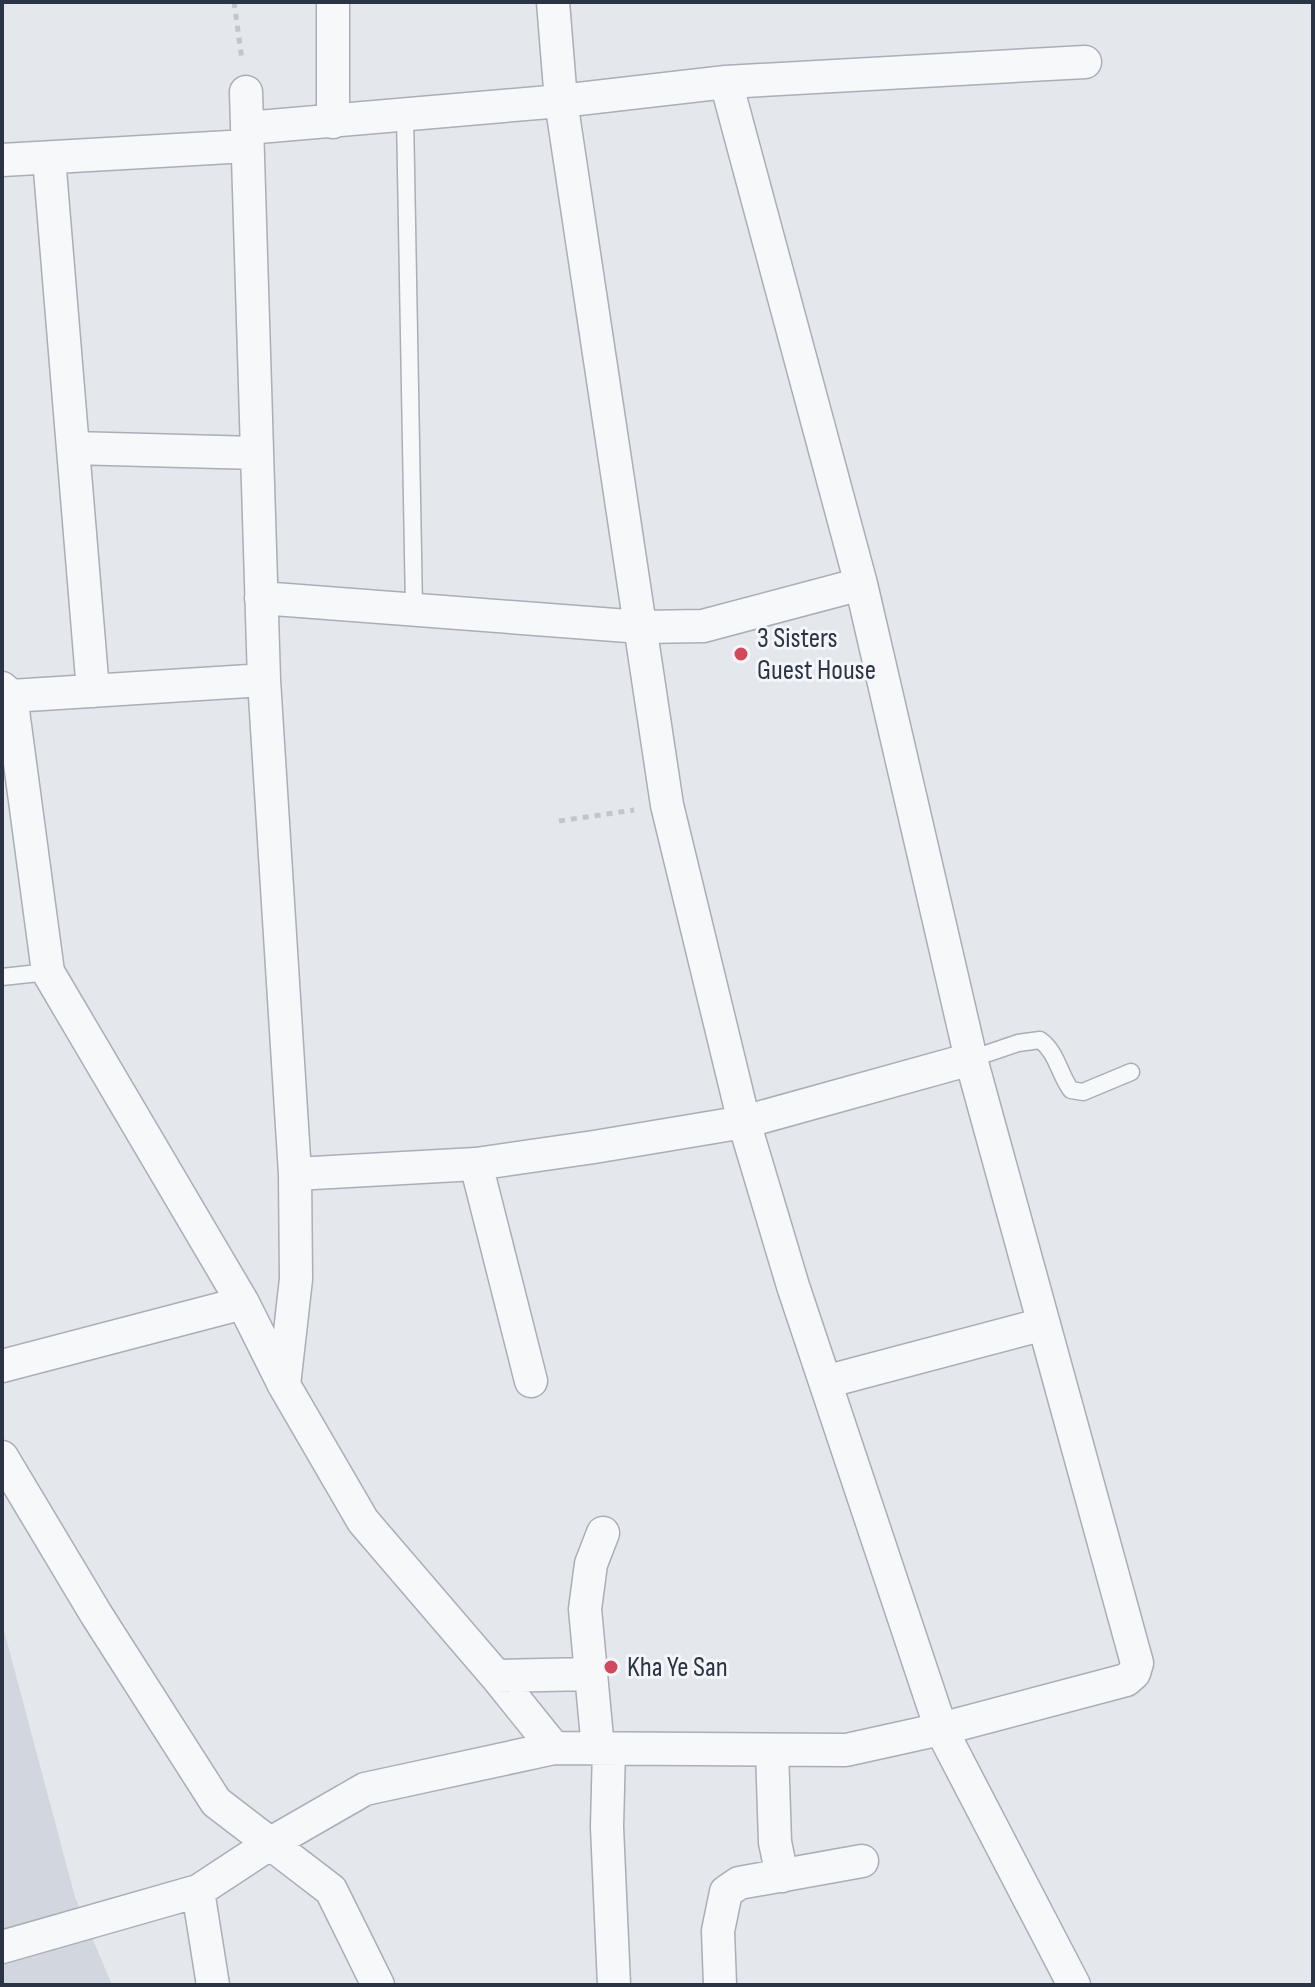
<svg xmlns="http://www.w3.org/2000/svg" width="1315" height="1987" viewBox="0 0 1315 1987" font-family="'Sofia Sans Condensed',sans-serif">
	<style>
		.built { fill: #d2d6de }
		.lines { fill: none; stroke-linecap: round; stroke-linejoin: round }
		.service-casing { stroke: #a9aeb7; stroke-width: 19 }
		.minor-casing { stroke: #a9aeb7; stroke-width: 35 }
		.path { stroke: #c2c5cb; stroke-width: 5; stroke-dasharray: 6 6; stroke-linecap: butt }
		.service { stroke: #f7f8fa; stroke-width: 16 }
		.minor { stroke: #f7f8fa; stroke-width: 32 }
		.poi-dot { fill: #d1495b; stroke: #f4f6f9; stroke-width: 3 }
		.labels { text-anchor: middle; dominant-baseline: central; stroke-width: 6; stroke-linejoin: round; paint-order: stroke }
		.poi-label { font-size: 28px; fill: #2b3445; stroke: #f4f6f9; text-anchor: start }
	</style>
	<rect width="100%" height="100%" fill="#e4e7ec"/>
	<!-- built -->
	<path class="built" d="M2,1623L75,1897L112,1985H2Z"/>
	<g class="lines">
		<defs>
			<path id="service" d="M405,115L414,608
				M2,977L48,972
				M971,1059L1018,1043L1040,1040C1057,1052 1059,1074 1071,1090L1083,1092L1131,1072"/>
			<path id="minor" d="M553,2L561,101L667,805L744,1122L793,1286L941,1729L1074,1985
				M246,92L264,680L295,1174L296,1279L284,1385
				M333,122V2
				M247,128L561,101L726,82L1085,62
				M49,158L93,691
				M2,160L247,146
				M73,448L257,453
				M261,598L641,627L703,626L861,584
				M2,688L11,696L264,680
				M11,696L48,972L243,1303L284,1385L363,1521L496,1676L554,1748
				M476,1164L531,1381
				M295,1174L476,1164L594,1147L744,1122L971,1059
				M2,1366L243,1303
				M825,1382L1044,1324
				M2,1457L96,1614L216,1802L331,1890L378,1985
				M496,1676L589,1674
				M598,1749L585,1609L591,1564L603,1533
				M609,1749L607,1827L614,1985
				M772,1750L775,1842L782,1876
				M198,1891L213,1985
				M2,1947L198,1891L271,1843L365,1789L554,1748L846,1750L941,1729L1126,1680L1134,1673L1137,1663L971,1059L861,584L726,82
				M720,1985L718,1931L726,1892L739,1883L862,1861"/>
		</defs>
		<!-- service casing -->
		<use href="#service" class="service-casing"/>
		<!-- minor casing -->
		<use href="#minor" class="minor-casing"/>
		<!-- path -->
		<path class="path" d="M234,2L242,60
			M559,821L634,810"/>
		<!-- service -->
		<use href="#service" class="service"/>
		<!-- minor -->
		<use href="#minor" class="minor"/>
	</g>
	<!-- markers -->
	<g class="poi-dot">
		<circle cx="741" cy="654" r="8"/>
		<circle cx="611" cy="1667" r="8"/>
	</g>
	<g class="labels">
		<!-- poi labels -->
		<g class="poi-label">
			<text x="757" y="638">3 Sisters<tspan x="757" dy="32">Guest House</tspan></text>
			<text x="627" y="1667">Kha Ye San</text>
		</g>
	</g>
	<!-- border -->
	<rect width="1315" height="1987" fill="none" stroke="#2b3445" stroke-width="8"/>
</svg>
